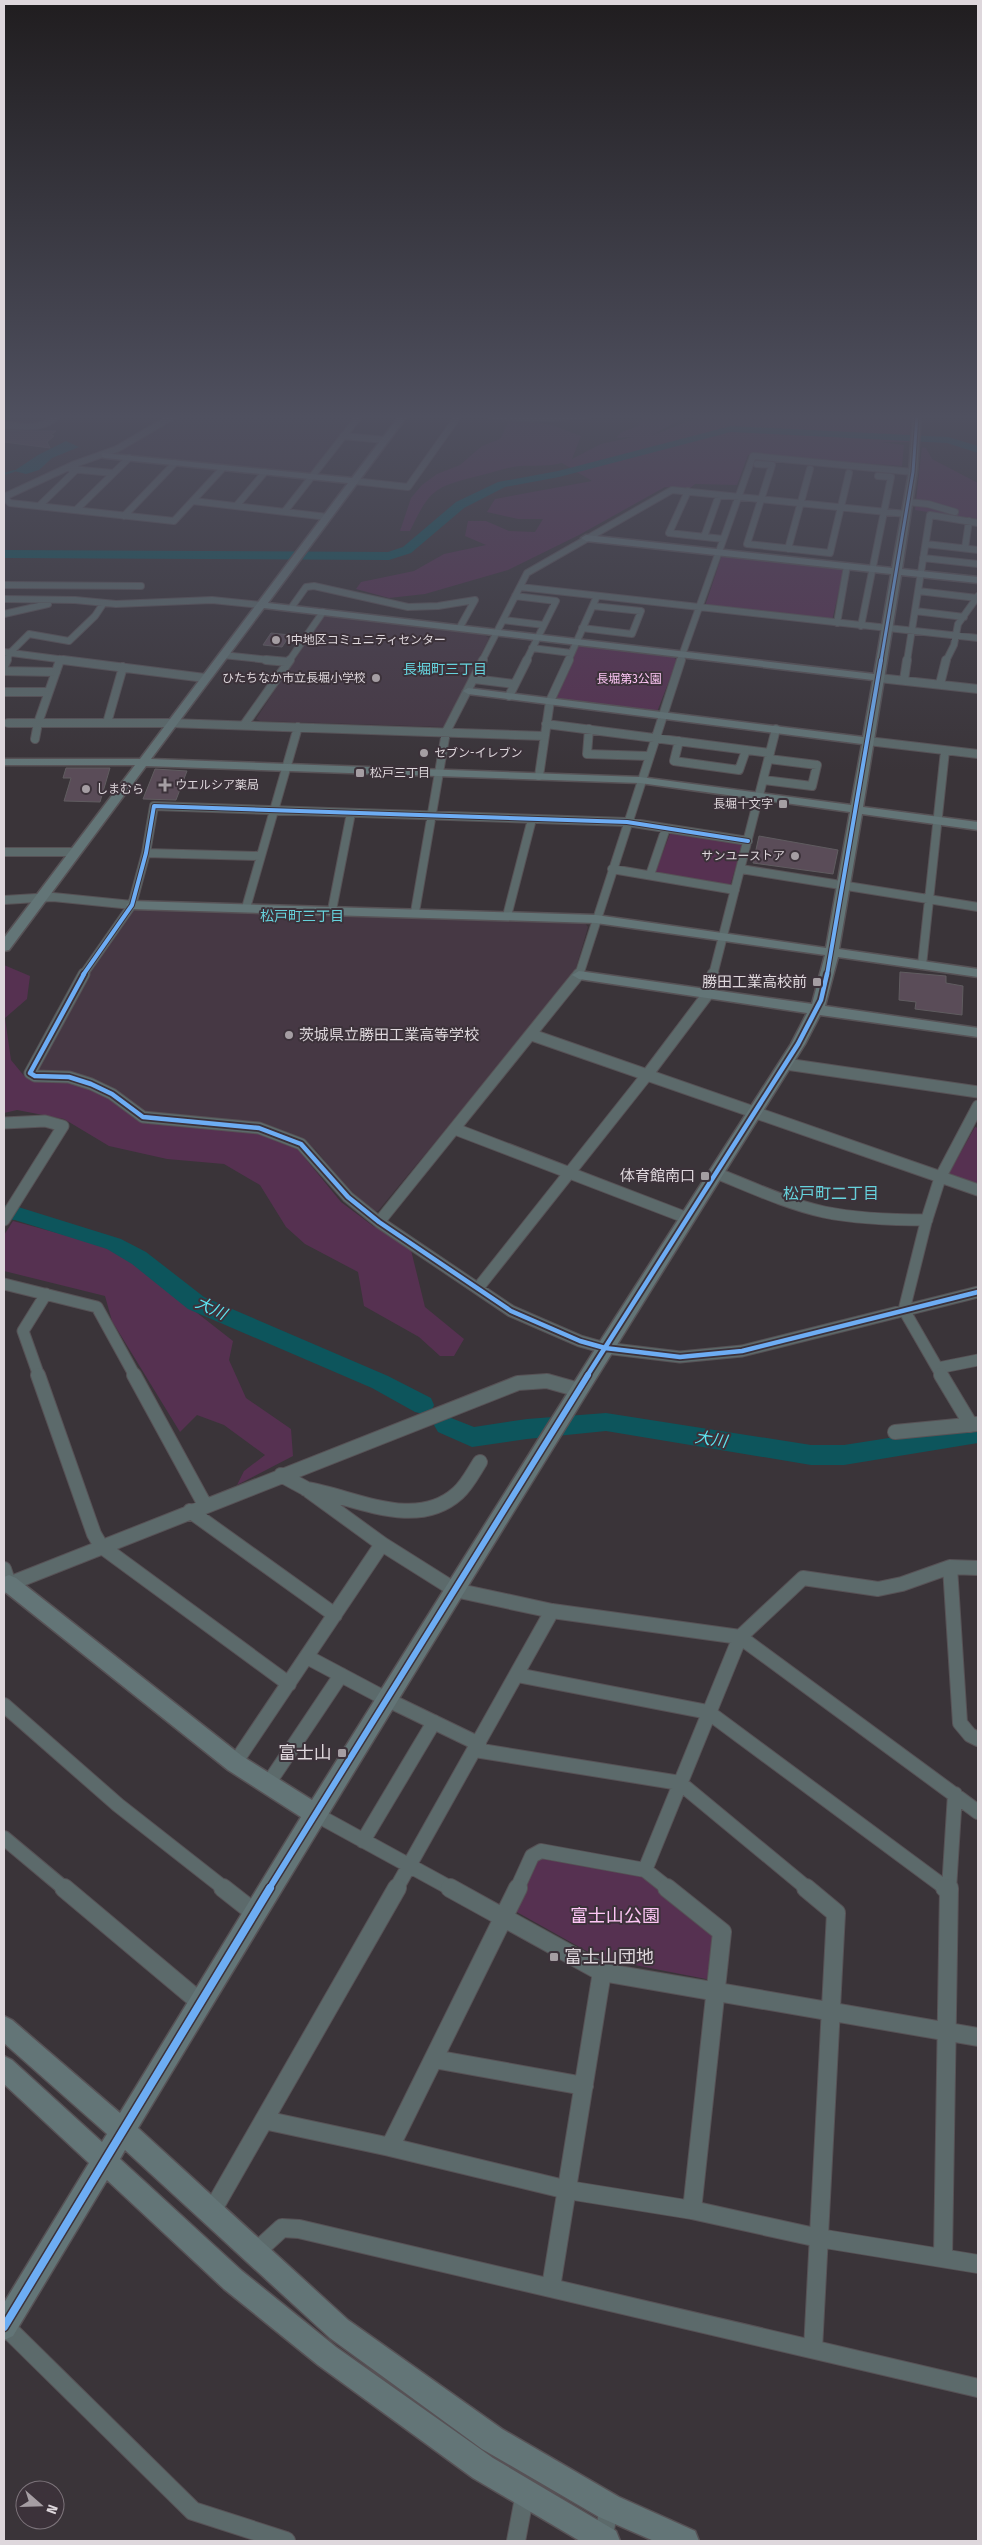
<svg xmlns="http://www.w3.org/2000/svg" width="982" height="2545" viewBox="0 0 982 2545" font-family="'Fira Sans Condensed','Noto Sans JP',sans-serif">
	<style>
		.built { fill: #463844 }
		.green { fill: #563151 }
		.water { fill: #0d555c }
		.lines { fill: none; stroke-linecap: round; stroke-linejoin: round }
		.stream { stroke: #0d555c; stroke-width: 2 }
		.river { fill: #0d555c; fill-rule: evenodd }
		.building { fill: #5a4c58; stroke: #605c60 }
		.street-far4-casing { stroke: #575256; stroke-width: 8 }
		.street-far3-casing { stroke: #575256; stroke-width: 10 }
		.street-far2-casing { stroke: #575256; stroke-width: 13 }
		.street-far1-casing { stroke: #575256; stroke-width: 16 }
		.street-casing { stroke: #575256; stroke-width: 20 }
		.secondary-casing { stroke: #575256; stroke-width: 3 }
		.street-far4 { stroke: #5c6a6b; stroke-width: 6 }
		.street-far3 { stroke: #5c6a6b; stroke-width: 8 }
		.street-far2 { stroke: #5c6a6b; stroke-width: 11 }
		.street-far1 { stroke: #5c6a6b; stroke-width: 14 }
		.street { stroke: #5c6a6b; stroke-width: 18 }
		.secondary { fill: #637577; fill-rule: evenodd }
		.cycleway-far4-casing { stroke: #3c323a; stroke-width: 5 }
		.cycleway-far3-casing { stroke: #3c323a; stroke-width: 6 }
		.cycleway-far2-casing { stroke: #3c323a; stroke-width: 8 }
		.cycleway-far1-casing { stroke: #3c323a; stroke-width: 9 }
		.cycleway-casing { stroke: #3c323a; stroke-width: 11 }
		.cycleway-far4 { stroke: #6dadf4; stroke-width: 3 }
		.cycleway-far3 { stroke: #6dadf4; stroke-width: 4 }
		.cycleway-far2 { stroke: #6dadf4; stroke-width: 4.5 }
		.cycleway-far1 { stroke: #6dadf4; stroke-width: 6 }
		.cycleway { stroke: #6dadf4; stroke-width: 8 }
		.poi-dot { fill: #a59ea3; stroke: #3c323a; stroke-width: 2 }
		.labels { text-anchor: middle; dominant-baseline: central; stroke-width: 4; stroke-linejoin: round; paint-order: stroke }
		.far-poi-label { font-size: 12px; fill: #ded7dc; stroke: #3c323a; text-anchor: start }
		.far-park-label { font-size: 12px; fill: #fdc6f5; stroke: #3c323a }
		.far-neighbourhood-label { font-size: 14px; fill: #66d2dc; stroke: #3c323a }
		.poi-label { font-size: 15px; fill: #ded7dc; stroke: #3c323a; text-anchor: end }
		.neighbourhood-label { font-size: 16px; fill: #66d2dc; stroke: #3c323a }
		.water-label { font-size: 16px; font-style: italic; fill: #5de2ee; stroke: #3c323a }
		.near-poi-label { font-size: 18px; fill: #ded7dc; stroke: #3c323a; text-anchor: end }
		.near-park-label { font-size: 18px; fill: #fdc6f5; stroke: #3c323a }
	</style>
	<rect width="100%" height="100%" fill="#3a3439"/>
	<!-- built -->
	<path class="built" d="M182,415H356L310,474L115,454Z
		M332,614L483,634L489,638L444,727L260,721L256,719L322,618Z
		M135,909L585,923L588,927L574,975L378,1211H372L344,1184L315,1149L276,1128L147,1114L136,1105L93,1079L66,1071L35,1070L96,960L131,911Z"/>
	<!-- green -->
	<path class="green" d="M643,415H699L681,419L653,435L705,415H911L909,442H881L904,445L902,466L748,455L737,485L695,484L689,489L665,487L579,535L508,570L425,594L389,598L356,589L361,582L414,571L444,554L486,545L465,536L468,521H486L509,531L535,532L543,519H518L487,512L495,499L592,481L562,463C548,467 535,465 520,466C507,467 494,472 482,475C435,487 431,487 410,531H400L411,498L422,485L437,474L460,465L482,446L500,439L510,419L552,425L581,436L572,459L601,444L633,437L616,438L622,432L638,426Z
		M922,447L926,448L932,459L978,483V520L915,510Z
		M722,555L844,569L832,621L705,606Z
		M582,645L672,656L677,660L657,712L557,699L555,697L578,646Z
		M671,831L743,843L730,886L655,873Z
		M4,965L30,976L27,999L5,1018L11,1060L25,1077L33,1081H65L88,1088L107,1098L139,1121L258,1132L295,1146L341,1202L373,1226L410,1246L425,1307L464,1339L454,1356H440L419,1337L364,1306L358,1272L305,1244L286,1227L260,1185L224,1164L167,1159L109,1146L64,1119L17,1110L4,1113Z
		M975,1127L978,1128V1185L948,1175Z
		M13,1221L109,1247L132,1262L233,1341L229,1360L246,1398L291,1429L293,1456L237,1485L244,1471L265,1455L224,1425L197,1415L180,1432L112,1321L105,1296L4,1271V1235Z
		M539,1856L644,1875L717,1934L711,1980L599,1958L515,1911Z"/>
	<!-- water -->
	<path class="water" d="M66,441L79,447L52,458L39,470L26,474L14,471L38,455Z"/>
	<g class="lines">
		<!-- stream -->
		<path class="stream" d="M4,474L14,471"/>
		<!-- river -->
		<path class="river" d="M731,426L948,437L978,446V453L947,443L731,432L559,477L505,487L464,508L411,553L389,560L4,558V550L388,552L403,547L456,502L498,482L558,471Z
			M4,1205L15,1206L121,1239L146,1252L204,1297L388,1376L431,1398L434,1405L431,1412L423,1414L415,1412L372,1388L188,1309L132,1264L107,1249L15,1220L4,1219Z
			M606,1413L811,1445H844L978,1424V1443L844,1465H811L606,1431L527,1439L472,1447L438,1432L434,1425L438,1418L446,1416L474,1427L527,1419Z"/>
	</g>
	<!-- building -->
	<path class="building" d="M4,430L25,431H56L51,435L54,436L47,442L50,448L4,442Z
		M271,633L290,635L282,647L263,645Z
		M66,768H110L100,802L64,801L71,778H63Z
		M155,769L187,771L176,800L143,799Z
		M759,836L838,850L833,874L753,863Z
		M900,972L946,976V983L963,986L962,1015L915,1009L916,1002L899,1000Z"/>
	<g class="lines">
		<defs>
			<path id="street-far4" d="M175,415L117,449L75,464L4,497L10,503L174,521L223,468
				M489,415L532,419L589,415
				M4,425C23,426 43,431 58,415
				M343,436L385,440
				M757,464L772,465L747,544L830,553L849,473
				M71,469L113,473
				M354,481L408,487L459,415
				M688,491L669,533L723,539
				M193,501L327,517
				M908,502L928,504L955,512
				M237,505L265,472
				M39,506L77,469
				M76,510L129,458
				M285,511L360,415
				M124,516L175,463
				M704,537L719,495
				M926,544L978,550
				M965,548L969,521
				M788,549L810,469
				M923,558L978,564
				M4,585L141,586
				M520,587L978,638
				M918,591L977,598
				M4,599L75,600L116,604L212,600L260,605
				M291,608L306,587L314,586L408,607L438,606L475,600L460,627
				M915,611L964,617
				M4,614L48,604
				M503,620L544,625L556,601L515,596
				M837,623L847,566
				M861,626L891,477L878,476
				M582,628L632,634L641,611L593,606
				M532,648L571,653
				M4,652L73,661
				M223,655L278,661
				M6,661L10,653L29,634L69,641L95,616L103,604
				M59,661L60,659
				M289,661L323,612
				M482,661L527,573L672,490L906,514
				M526,661L544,625
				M568,661L597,596
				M680,661L753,456L913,472
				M907,661L930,515L978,523
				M946,661L954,645L958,624L978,596"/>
			<path id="street-far3" d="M63,660L205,678
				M266,660L288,662
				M4,666L7,660
				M4,671L56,672
				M879,678L978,689
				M474,679L514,684
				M904,680L907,660
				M940,684L946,660
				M4,692H48
				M509,696L527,660
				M8,723H171L544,736
				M107,723L123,667
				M546,724L770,753
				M244,725L290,660
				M589,729L587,754L648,756
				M35,739L38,723L60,660
				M679,741L674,761L739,770L746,750
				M868,741L978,754
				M539,776L550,701L569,660
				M764,780L812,786L817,765L769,759
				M4,852H75
				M146,853L260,856
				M612,869L735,890
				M741,869L978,907
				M650,875L666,828
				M4,900L53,897L132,905
				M246,908L298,727
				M332,910L351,813
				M415,912L446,732L483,660
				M507,916L532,819
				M922,965L945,751
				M83,975L132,905L146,853L154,806L627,822L748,841
				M579,975L681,660
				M713,975L776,729"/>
			<path id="street-far2" d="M84,974L30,1073L35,1076L69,1077L91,1084L112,1094L143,1117L259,1128L301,1144L348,1197L379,1222L511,1311L580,1341L605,1348L680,1357L742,1351L978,1292
				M532,1035L978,1190
				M786,1064L978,1092
				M4,1123L45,1121L63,1126L4,1220
				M455,1129L687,1218
				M716,1173C751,1187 787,1204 824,1212C858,1219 893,1220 927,1220
				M379,1222L579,974
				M4,1284L97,1307L135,1376
				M478,1288L647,1075L708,994L713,974
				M938,1368L978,1360
				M39,1376L23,1331L46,1294
				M942,1376L904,1310L926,1222L940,1178L978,1106"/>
			<path id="street-far1" d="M38,1375L94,1534L101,1546L289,1684
				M134,1375L205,1505
				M941,1375L971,1425
				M895,1432L977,1424
				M281,1475L305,1488L382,1544L455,1590L552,1611L740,1637L978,1812
				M306,1489C353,1496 415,1532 458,1493C467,1485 473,1473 480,1462
				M190,1511L335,1615
				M950,1567L960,1723L970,1735L978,1739
				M4,1569L9,1584
				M4,1586L518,1383L547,1381L579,1390
				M307,1657L388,1700L479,1744
				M517,1675L708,1712L947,1889
				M4,1705L118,1805L225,1889
				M475,1750L680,1783L808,1889
				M235,1763L382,1544
				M268,1784L341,1675
				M315,1814L452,1889
				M4,1838L65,1889
				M363,1841L434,1722
				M645,1870L740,1637L803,1578L878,1589L902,1584L950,1567L978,1568
				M396,1889L552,1611
				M517,1889L532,1856L541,1851L645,1870L669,1889
				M949,1889L955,1794"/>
			<path id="street" d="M64,1888L201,2003
				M223,1888L256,1914
				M450,1888L602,1972L978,2037
				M667,1888L722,1932L692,2210
				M806,1888L836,1913L813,2349
				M945,1888L949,1891
				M434,2059L584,2086
				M264,2120L390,2147L568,2190L692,2210L819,2238L978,2264
				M390,2147L518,1888
				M212,2211L397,1888
				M257,2251L282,2228L299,2229L978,2388
				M943,2257L949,1888
				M551,2287L602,1972
				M4,2325L193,2511L286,2541
				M516,2541L525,2493
				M603,2541L609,2507"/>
			<path id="secondary" d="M400,415H408L268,603L874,674L891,574L586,541L581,538L586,535L892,568L909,472L913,415H921L917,472L902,569L978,577V583L901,575L863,807L978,822V830L862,814L839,949L978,969V977L838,957L825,1006L978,1028V1037L820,1015L805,1044C579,1403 357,1765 138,2128L348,2320L502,2429L619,2497L695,2531L699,2541H654L599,2517L482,2449L330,2338L125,2150L120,2159L242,2271L336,2347L493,2458L616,2531L620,2541H580L473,2478L318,2365L224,2289L107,2180L13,2336L4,2340V2303L89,2163L4,2084V2056L12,2060L102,2142L107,2134L4,2043V2016L12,2020L120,2113L301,1817L228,1770L4,1591V1577L9,1575L16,1578L242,1756L312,1800L599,1343L791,1044L807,1013L579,979L572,975L579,971L812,1004L825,955L596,923L132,909L126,905L132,901L596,915L826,948L850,812L640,783L146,766L9,950L4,951V938L135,765H4V759H140L348,483L105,458L102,457V453L352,478ZM264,608L873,680L863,737L468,688L463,691L468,694L862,744L851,805L640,777L151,759Z"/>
		</defs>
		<!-- street-far4 casing -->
		<use href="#street-far4" class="street-far4-casing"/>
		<!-- street-far3 casing -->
		<use href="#street-far3" class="street-far3-casing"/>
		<!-- street-far2 casing -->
		<use href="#street-far2" class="street-far2-casing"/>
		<!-- street-far1 casing -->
		<use href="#street-far1" class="street-far1-casing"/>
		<!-- street casing -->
		<use href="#street" class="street-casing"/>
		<!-- secondary casing -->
		<use href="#secondary" class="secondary-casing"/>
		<!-- street-far4 -->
		<use href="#street-far4" class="street-far4"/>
		<!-- street-far3 -->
		<use href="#street-far3" class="street-far3"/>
		<!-- street-far2 -->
		<use href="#street-far2" class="street-far2"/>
		<!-- street-far1 -->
		<use href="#street-far1" class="street-far1"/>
		<!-- street -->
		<use href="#street" class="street"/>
		<!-- secondary -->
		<use href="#secondary" class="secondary"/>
		<defs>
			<path id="cycleway-far4" d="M881,661L913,472L917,415"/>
			<path id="cycleway-far3" d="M83,975L132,905L146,853L154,806L627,822L748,841
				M827,975L881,660"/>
			<path id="cycleway-far2" d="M84,974L30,1073L35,1076L69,1077L91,1084L112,1094L143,1117L259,1128L301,1144L348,1197L379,1222L511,1311L580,1341L605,1348L680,1357L742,1351L978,1292
				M587,1376L798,1044L821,1000L827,974"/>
			<path id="cycleway-far1" d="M269,1889L588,1375"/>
			<path id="cycleway" d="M4,2327L270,1888"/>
		</defs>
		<!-- cycleway-far4 casing -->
		<use href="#cycleway-far4" class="cycleway-far4-casing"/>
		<!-- cycleway-far3 casing -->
		<use href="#cycleway-far3" class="cycleway-far3-casing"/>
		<!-- cycleway-far2 casing -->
		<use href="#cycleway-far2" class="cycleway-far2-casing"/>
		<!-- cycleway-far1 casing -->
		<use href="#cycleway-far1" class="cycleway-far1-casing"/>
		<!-- cycleway casing -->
		<use href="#cycleway" class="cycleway-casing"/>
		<!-- cycleway-far4 -->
		<use href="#cycleway-far4" class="cycleway-far4"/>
		<!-- cycleway-far3 -->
		<use href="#cycleway-far3" class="cycleway-far3"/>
		<!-- cycleway-far2 -->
		<use href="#cycleway-far2" class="cycleway-far2"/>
		<!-- cycleway-far1 -->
		<use href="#cycleway-far1" class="cycleway-far1"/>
		<!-- cycleway -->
		<use href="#cycleway" class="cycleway"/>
	</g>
	<!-- sky -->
	<linearGradient id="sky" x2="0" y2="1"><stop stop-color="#201d1f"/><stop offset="0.54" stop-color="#4f505f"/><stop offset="1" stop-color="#4f505f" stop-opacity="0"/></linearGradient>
	<rect width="982" height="771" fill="url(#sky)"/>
	<!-- markers -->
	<g class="poi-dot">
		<circle cx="276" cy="640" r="5"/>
		<circle cx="376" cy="678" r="5"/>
		<circle cx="424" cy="753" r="5"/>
		<rect x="355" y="768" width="10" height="10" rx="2.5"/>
		<path d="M162.5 777.5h5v5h5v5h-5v5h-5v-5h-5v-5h5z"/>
		<circle cx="86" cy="789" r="5"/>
		<rect x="778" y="799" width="10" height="10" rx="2.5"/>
		<circle cx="795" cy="856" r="5"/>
		<rect x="812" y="977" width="10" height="10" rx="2.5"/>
		<circle cx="289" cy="1035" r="5"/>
		<rect x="700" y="1171" width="10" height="10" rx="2.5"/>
		<rect x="337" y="1748" width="10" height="10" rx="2.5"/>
		<rect x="549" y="1952" width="10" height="10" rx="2.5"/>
	</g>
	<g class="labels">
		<!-- far-poi labels -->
		<g class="far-poi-label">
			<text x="286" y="640">1中地区コミュニティセンター</text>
			<text x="366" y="678" text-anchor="end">ひたちなか市立長堀小学校</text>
			<text x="434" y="753">セブン-イレブン</text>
			<text x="370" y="773">松戸三丁目</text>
			<text x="175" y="785">ウエルシア薬局</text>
			<text x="96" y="789">しまむら</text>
			<text x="773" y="804" text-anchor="end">長堀十文字</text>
			<text x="785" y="856" text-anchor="end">サンユーストア</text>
		</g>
		<!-- far-park labels -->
		<g class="far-park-label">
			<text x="629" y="679">長堀第3公園</text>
		</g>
		<!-- far-neighbourhood labels -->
		<g class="far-neighbourhood-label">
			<text x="445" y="669">長堀町三丁目</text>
			<text x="302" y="916">松戸町三丁目</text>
		</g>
		<!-- poi labels -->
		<g class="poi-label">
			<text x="807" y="982">勝田工業高校前</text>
			<text x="299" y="1035" text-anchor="start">茨城県立勝田工業高等学校</text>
			<text x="695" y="1176">体育館南口</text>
		</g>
		<!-- neighbourhood labels -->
		<g class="neighbourhood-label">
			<text x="831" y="1193">松戸町二丁目</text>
		</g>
		<!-- water labels -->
		<g class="water-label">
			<text transform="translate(211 1308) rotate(25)">大川</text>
			<text transform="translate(711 1439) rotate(9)">大川</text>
		</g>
		<!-- near-poi labels -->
		<g class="near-poi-label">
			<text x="332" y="1753">富士山</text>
			<text x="564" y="1957" text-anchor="start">富士山団地</text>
		</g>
		<!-- near-park labels -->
		<g class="near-park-label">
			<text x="615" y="1916">富士山公園</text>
		</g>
	</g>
	<!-- border -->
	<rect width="982" height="2545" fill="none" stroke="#ded7dc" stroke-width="10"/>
	<!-- north arrow -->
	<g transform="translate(40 2505) rotate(110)"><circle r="24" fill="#3c323a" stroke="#7d747b"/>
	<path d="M0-4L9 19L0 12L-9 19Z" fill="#a59ea3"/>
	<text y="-8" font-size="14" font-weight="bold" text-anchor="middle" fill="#ded7dc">N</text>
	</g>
</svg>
